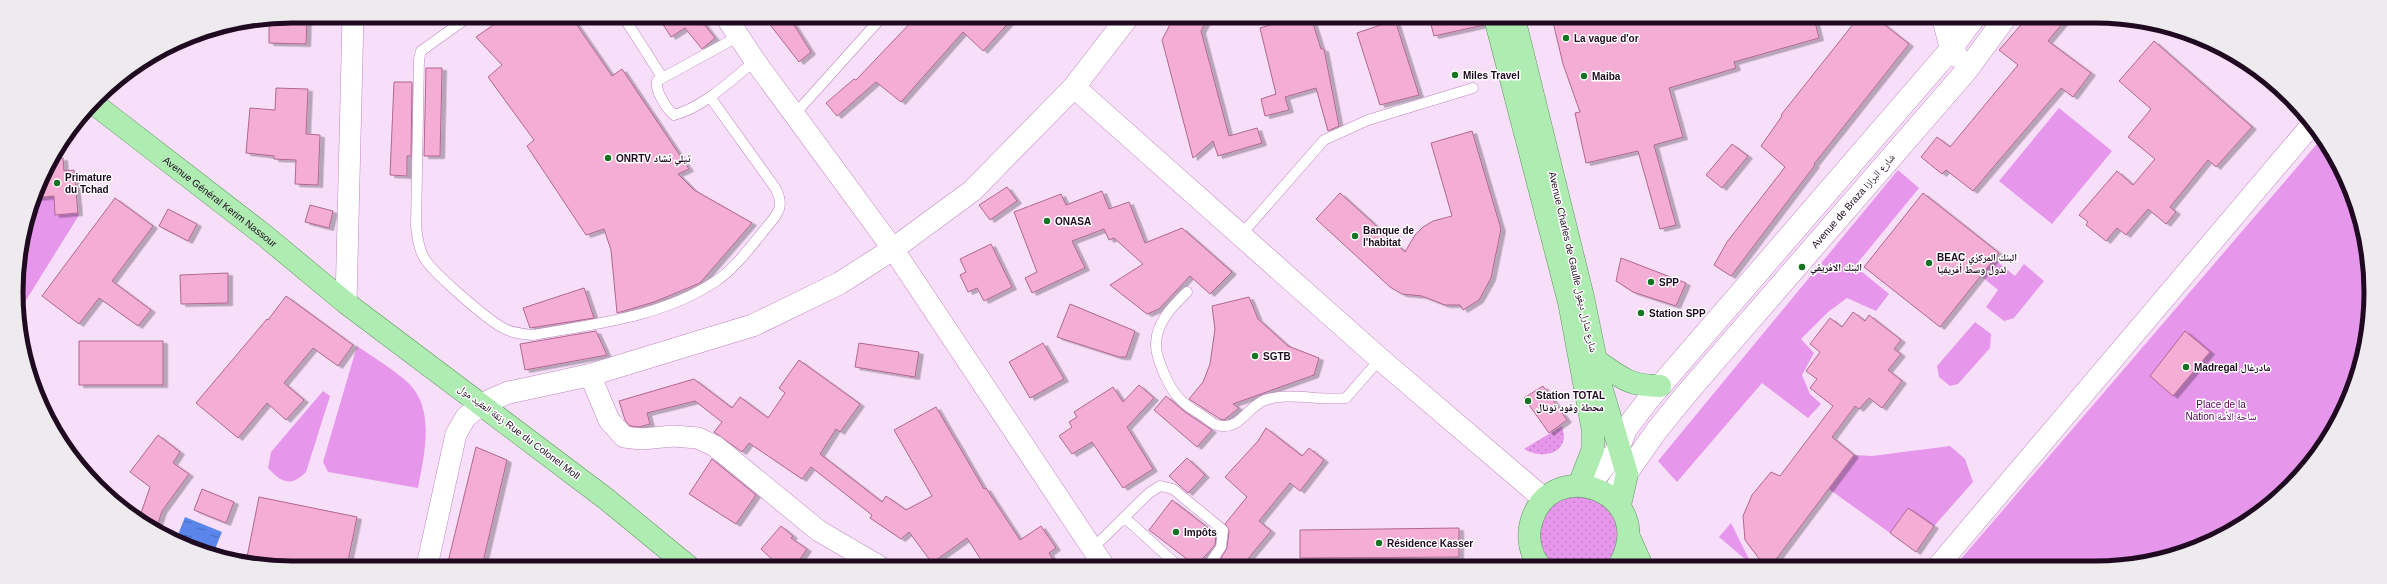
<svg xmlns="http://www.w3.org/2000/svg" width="2387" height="584" viewBox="0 0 2387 584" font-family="Helvetica,'Noto Naskh Arabic',sans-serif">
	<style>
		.grass { fill: url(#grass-dots) }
		.garden { fill: #e696eb }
		.water { fill: url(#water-ripples) }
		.building { fill: #f4aed5; stroke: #af6791; filter: url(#shadow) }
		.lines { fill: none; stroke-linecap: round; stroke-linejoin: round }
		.service-casing { stroke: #bf85c2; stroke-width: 11 }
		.minor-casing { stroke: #bf85c2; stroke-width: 22 }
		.tertiary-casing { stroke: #bf85c2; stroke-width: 23 }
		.secondary-casing { stroke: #bf85c2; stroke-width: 23 }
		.primary-casing { stroke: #5a945d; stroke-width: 23 }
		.service { stroke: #fff; stroke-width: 10 }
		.minor { stroke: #fff; stroke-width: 21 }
		.tertiary { stroke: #fff; stroke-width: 22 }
		.secondary { stroke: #fff; stroke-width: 22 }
		.primary { stroke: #afecb2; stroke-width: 22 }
		.poi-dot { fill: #157423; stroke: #fff; stroke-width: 1.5 }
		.labels { text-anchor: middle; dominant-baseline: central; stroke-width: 3; stroke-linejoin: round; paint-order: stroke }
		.poi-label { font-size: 10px; font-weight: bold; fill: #1f0a21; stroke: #fff; text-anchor: start }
		.street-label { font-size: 10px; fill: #1f0a21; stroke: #fff }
		.park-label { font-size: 10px; fill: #55005b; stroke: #fff }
		.rim { fill: none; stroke: #1f0a21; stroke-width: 5 }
	</style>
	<defs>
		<pattern id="grass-dots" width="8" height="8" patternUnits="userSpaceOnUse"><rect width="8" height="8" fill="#e696eb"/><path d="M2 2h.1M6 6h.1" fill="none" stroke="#c580c9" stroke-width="1.8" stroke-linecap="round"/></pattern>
		<pattern id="water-ripples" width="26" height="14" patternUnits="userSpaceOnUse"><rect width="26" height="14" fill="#5a86eb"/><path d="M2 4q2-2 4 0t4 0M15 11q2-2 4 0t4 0" fill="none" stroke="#4a6cbe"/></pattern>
		<filter id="shadow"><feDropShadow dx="4.5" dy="2.5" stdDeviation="0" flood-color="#0004"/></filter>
	</defs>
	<rect width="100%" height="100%" fill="#f8dff9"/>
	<!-- grass -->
	<path class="grass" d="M1562,426C1563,430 1565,438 1563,442C1557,458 1535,456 1524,449Z
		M1576,495C1588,496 1604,501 1611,511C1623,526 1620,553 1607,566H1550C1546,560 1538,550 1538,544C1535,516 1551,501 1576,495Z"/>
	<!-- garden -->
	<path class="garden" d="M2059,108L2112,151L2052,224L1999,181Z
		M2322,138L2343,170L2362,221L2370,274L2369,328L2342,414L2290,487L2217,540L2131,566H1955Z
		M1898,170L1919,188L1855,266L1889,294L1876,311L1847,298L1828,312L1801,339L1814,353L1802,375L1810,394L1821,404L1808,418L1762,383L1677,482L1658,461Z
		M54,196L55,215L78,213L79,215L20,310L17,274L25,220L34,198Z
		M1994,259L2015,276L2024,264L2044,281L2014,318L2004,321L1986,307L1998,290L1981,276Z
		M1975,322L1991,334L1990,348L1958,384L1950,386L1939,377L1937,366Z
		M357,346C373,357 390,367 405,380C437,406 424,455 418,488L328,472L323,462Z
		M323,391L330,396L306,472C291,487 282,483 268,468L271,452Z
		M1950,446L1965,459L1973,482L1934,526L1908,508L1890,533L1829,489L1854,455L1872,456Z
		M1731,523L1752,565L1719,537Z"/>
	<!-- water -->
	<path class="water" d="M30,376H39V401Z
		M185,517L222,532L213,554L176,540Z"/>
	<!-- building -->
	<path class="building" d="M292,16H307L306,44L269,43V18Z
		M506,16H537L543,25L555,16H558L564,24L572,18L612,76L622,69L689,169L678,174L694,190L752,223L700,283L654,302L617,313L611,250L604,229L586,235L527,146L534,140L488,77L502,65L476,37Z
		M673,16L704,17L700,19L715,38L702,49L685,28L671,37L662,23Z
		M764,17H789L811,52L799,62Z
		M916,17H1014L983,51L963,32L901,102L876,82L837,116L826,103L854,79L856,80Z
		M1174,17H1208L1201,31L1229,136L1257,128L1262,143L1218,156L1213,141L1193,158L1162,40Z
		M1296,17H1311L1321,49H1324L1339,126L1328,131L1316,88L1285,97L1289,110L1265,116L1261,99L1276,94L1260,28Z
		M1429,17L1483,18L1484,25L1434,36Z
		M1552,18H1814L1819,38L1734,62L1736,68L1669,88L1683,137L1654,145L1676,225L1660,229L1638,151L1586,163L1575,113L1580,112L1563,64Z
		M1858,18H1876L1909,44L1814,164L1815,165L1731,276L1714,265L1727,242L1785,167L1761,146L1782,116L1781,115Z
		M2027,18H2067L2048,41L2091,73L2073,97L2061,88L1973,191L1946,170L1942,174L1921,157L1937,137L1950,147L2018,65L1999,50Z
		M1395,20L1419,95L1380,105L1357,33Z
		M2154,41L2252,127L2216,167L2208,160L2170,207L2176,212L2166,224L2148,209L2126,235L2117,228L2106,241L2086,225L2088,222L2079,215L2117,171L2133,185L2155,159L2128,137L2151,109L2119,81Z
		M426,68H442L440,156H424Z
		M394,82H412L411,156H407V176L390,175Z
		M276,88L308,89L306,134L320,135L318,185L295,184L296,160L274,159V156L246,153L250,108L275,110Z
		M1472,131L1501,229L1491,278L1479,300L1463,310L1460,305H1445L1422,296L1402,294L1390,287L1316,219L1340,193L1405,252L1415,235L1423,227L1433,221L1452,216L1431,143Z
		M1732,144L1748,156L1722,188L1706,175Z
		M63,158L64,171L74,170L78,213L55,215L54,196L34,198L45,170L51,159Z
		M1007,187L1017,201L990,220L979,205Z
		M1102,191L1109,209L1129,202L1145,243L1182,228L1232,272L1210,294L1190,276L1159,309L1147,314L1110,285L1143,264L1114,238L1109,240L1104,229L1072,241L1085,268L1032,293L1025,278L1037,272L1014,212L1061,194L1066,205Z
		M1923,193L1999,253L1940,327L1864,267Z
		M115,198L153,226L112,281L151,310L138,326L99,298L79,324L42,296Z
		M310,205L333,211L329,228L305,222Z
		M168,209L197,224L188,241L159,226Z
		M991,244L1012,287L984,301L977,288L968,292L960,275L966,272L960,259Z
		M1621,258L1686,283L1676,306L1633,292L1616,281Z
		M228,273V303L181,304L180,275Z
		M584,288L594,318L530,328L523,308Z
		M286,296L353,345L338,366L313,348L284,383L304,400L286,420L267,403L238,438L196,403L267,319L268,320Z
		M1249,297L1258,319L1288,346L1319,358L1314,375L1233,404L1239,408L1224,420L1220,419L1189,399L1203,382L1210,364L1215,329L1212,306Z
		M1070,304L1135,331L1126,357H1119L1057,337Z
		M1853,312L1865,321L1869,315L1901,340L1894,349L1901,354L1888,370L1902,381L1882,408L1869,398L1859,409L1855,406L1832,437L1854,455L1771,566H1767L1760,560L1745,540L1743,516L1752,495L1771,472L1780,476L1833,406L1810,388L1817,379L1806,371L1820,352L1810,344L1830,318L1842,327Z
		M596,331L607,355L525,370L520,344Z
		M2185,331L2210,352L2173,396L2150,376Z
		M79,341H163V385H79Z
		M859,343L919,352L915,377L855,367Z
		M1043,343L1064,379L1030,398L1009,362Z
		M799,360L860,404L840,432L836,429L820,454L882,502L886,496L906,510L932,496L894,430L936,407L984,489L986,488L1020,540L1041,526L1056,548L1049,553L1057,566H985L967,538L932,563L909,532L901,539L870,518L872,515L811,467L802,479L749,443L742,452L714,432L722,422L695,401L647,413L650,424L639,427L630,426L625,420L619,401L694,379L732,408L740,397L768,418L785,393L779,388Z
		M1139,385L1154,398L1127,427L1153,469L1123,488L1092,442L1072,454L1059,436L1072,427L1069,422L1077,417L1074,412L1113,387L1123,402Z
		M1543,386L1567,420L1549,433L1524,398Z
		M1166,396L1185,412L1212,430L1197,447L1154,410Z
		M1266,428L1302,456L1309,448L1324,460L1300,491L1290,483L1259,521L1271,531L1242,566H1231L1221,558L1227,548L1229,531L1225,524L1247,497L1225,477L1258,441Z
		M158,435L180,452L173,463L189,474L162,511L157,526L139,519L150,487L130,472Z
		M476,447L507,460L482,566H447Z
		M1187,458L1205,475L1188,493L1169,476Z
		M712,459L756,495L736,524L689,494Z
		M202,489L234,502L226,523L194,510Z
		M259,497L357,517L347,566H289L247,557Z
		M1172,500L1216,534L1215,545L1196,566L1149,530Z
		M1908,508L1934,526L1916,552L1890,533Z
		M781,526L793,536L791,538L807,549L795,566H779L761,549Z
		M1459,528V557L1300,558V530Z"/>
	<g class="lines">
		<defs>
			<path id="service" d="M470,16L421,51L419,59L416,226C417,236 418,246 423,256C430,271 487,319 503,328C512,333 522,334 533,335C594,324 663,317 716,281C734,269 748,250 762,233C775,216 786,210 776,189L710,97
				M623,16L662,77
				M739,36L657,81C655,91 666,108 674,115C704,107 731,80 755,61
				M794,115L882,17
				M1241,235L1324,140L1368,120L1473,88
				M1187,292C1173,306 1157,321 1156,343C1155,357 1170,391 1181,400C1187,407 1196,411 1203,416C1210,421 1216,427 1225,426C1241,426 1249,406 1265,400C1287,392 1321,401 1346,398L1380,359
				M1124,517L1178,566
				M1093,548L1149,493L1160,486L1173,489L1223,530L1221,547L1208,566"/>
			<path id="minor" d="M726,17L755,61L893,249L1104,566
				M346,303L353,16
				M590,375L609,420L624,437L642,439L673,436L698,438L715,446L819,531L879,566
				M427,566L456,434L466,417L482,404
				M1938,566L2313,123"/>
			<path id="tertiary" d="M1074,87L1380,359L1544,499
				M482,404L507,393L590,375L754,325L840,283L893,249L972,191L1074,87L1128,17"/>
			<path id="secondary" d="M1943,18L1951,49L1957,56
				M1589,486L1619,447L1626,429L1648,400L1951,49L1974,18
				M1617,487L1657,430L1687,393L1967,70L2005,18"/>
			<g id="primary">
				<path d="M1495,18L1569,302L1593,431V449L1579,485"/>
				<path d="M1514,18L1583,297L1602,390L1627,474L1620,505"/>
				<path id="s1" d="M93,103L264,235L346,303L605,498L688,566"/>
				<path d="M1597,361C1622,378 1629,386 1660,386"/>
				<path d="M1629,537L1642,566"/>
				<path d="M1540,566C1530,554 1527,537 1531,523C1550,452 1661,492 1619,566"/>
			</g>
		</defs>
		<!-- service casing -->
		<use href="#service" class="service-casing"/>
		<!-- minor casing -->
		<use href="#minor" class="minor-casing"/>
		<!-- tertiary casing -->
		<use href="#tertiary" class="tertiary-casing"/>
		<!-- secondary casing -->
		<use href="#secondary" class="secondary-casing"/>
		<!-- primary casing -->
		<use href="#primary" class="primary-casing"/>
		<!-- service -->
		<use href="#service" class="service"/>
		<!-- minor -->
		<use href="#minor" class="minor"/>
		<!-- tertiary -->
		<use href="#tertiary" class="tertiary"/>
		<!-- secondary -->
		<use href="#secondary" class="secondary"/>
		<!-- primary -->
		<use href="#primary" class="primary"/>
	</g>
	<!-- markers -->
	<g class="poi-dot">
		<circle cx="1566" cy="38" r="4"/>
		<circle cx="1455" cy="75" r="4"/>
		<circle cx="1584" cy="76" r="4"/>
		<circle cx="608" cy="158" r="4"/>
		<circle cx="57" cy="183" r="4"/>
		<circle cx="1047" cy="221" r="4"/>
		<circle cx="1355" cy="236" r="4"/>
		<circle cx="1929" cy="263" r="4"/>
		<circle cx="1802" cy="267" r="4"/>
		<circle cx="1651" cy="282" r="4"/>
		<circle cx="1641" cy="313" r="4"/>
		<circle cx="1255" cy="356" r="4"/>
		<circle cx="2186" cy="367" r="4"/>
		<circle cx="1528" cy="401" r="4"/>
		<circle cx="1176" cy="532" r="4"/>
		<circle cx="1379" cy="543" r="4"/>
	</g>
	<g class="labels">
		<!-- poi labels -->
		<g class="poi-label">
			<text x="1574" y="38">La vague d'or</text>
			<text x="1463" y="75">Miles Travel</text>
			<text x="1592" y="76">Maiba</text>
			<text x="616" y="158">ONRTV تيلي تشاد</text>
			<text x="65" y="177">Primature<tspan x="65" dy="12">du Tchad</tspan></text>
			<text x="1055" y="221">ONASA</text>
			<text x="1363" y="230">Banque de<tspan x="1363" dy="12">l'habitat</tspan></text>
			<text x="1937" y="257">BEAC البنك المركزي<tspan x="1937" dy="12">لدول وسط أفريقيا</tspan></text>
			<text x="1810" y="267">البنك الافريقي</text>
			<text x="1659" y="282">SPP</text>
			<text x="1649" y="313">Station SPP</text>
			<text x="1263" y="356">SGTB</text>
			<text x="2194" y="367">Madregal مادرغال</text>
			<text x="1536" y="395">Station TOTAL<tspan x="1536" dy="12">محطة وقود توتال</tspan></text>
			<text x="1184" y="532">Impôts</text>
			<text x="1387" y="543">Résidence Kasser</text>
		</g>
		<!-- street labels -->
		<g class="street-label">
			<text transform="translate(1853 201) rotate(-49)">Avenue de Braza شارع البرازا</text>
			<text stroke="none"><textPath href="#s1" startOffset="161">Avenue Général Kerim Nassour</textPath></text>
			<text transform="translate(1573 262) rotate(77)">Avenue Charles de Gaulle شارع شارل ديغول</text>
			<text transform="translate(519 432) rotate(37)">زنقة العقيد مول Rue du Colonel Moll</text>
		</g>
		<!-- park labels -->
		<g class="park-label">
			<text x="2221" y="404">Place de la<tspan x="2221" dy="12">Nation ساحة الأمة</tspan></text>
		</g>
	</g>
	<!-- crop -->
	<path d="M0 0H2387V584H0ZM292 23H2095A269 269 0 0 1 2364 292V292A269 269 0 0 1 2095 561H292A269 269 0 0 1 23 292V292A269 269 0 0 1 292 23Z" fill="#edebed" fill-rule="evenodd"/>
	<path class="rim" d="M292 23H2095A269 269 0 0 1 2364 292V292A269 269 0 0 1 2095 561H292A269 269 0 0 1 23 292V292A269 269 0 0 1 292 23Z"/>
</svg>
